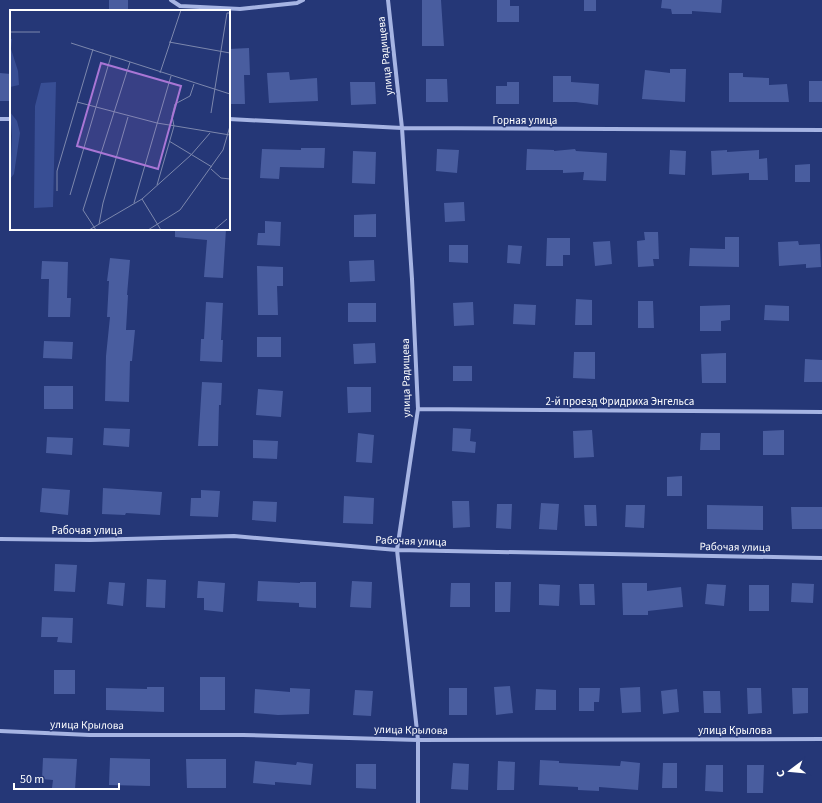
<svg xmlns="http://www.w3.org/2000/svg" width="822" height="803" viewBox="0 0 822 803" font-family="'Source Sans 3',sans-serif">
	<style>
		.building { fill: #495d9f }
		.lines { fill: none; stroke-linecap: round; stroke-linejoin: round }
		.street { stroke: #a6b4e3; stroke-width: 4 }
		.labels { text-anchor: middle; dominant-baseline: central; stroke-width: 3; stroke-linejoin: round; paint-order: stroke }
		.street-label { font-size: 11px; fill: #fff; stroke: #253777 }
		.inset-road { fill: none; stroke: #7c87ad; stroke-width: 1 }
		.view { fill: #a976d5; fill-opacity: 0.15; stroke: #a976d5; stroke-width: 2 }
		.inset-edge { fill: none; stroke: #fff; stroke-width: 2 }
	</style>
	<rect width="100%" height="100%" fill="#253777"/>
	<!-- building -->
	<path class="building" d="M109,0H128V11H109Z
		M422,0H441L444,46H422Z
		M497,0H510V6H519V22H497Z
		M584,0H596V11H584Z
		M662,0H722L721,13L692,11V14H672L671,9L661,8Z
		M249,48L250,75H244L245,104H229V49Z
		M670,69H686L685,102L642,99L645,70L670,73Z
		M289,72L290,80L317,78L318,101L269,103L267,73Z
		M0,73L11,74V101H0Z
		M729,73H743V77L769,78V85L787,84L789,102H729Z
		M553,76H571V82L599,84L598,105L576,102H553Z
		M426,79H447L448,102H426Z
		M809,81H822V102H809Z
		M350,82H375L376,104L351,105Z
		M507,82H519V104H496V86H507Z
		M301,148H325L324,168L280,167L279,179L260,178L262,149L301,150Z
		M437,149L459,150L457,173L436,171Z
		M527,149L554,150V151L575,149L576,151L607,153L606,181L583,180L584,172L563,173V170H526Z
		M670,150L686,151L685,175L669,174Z
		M727,150V152L759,150V159L767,158L768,180H749V173L712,175L711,151Z
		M353,151L376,152L375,184L352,183Z
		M810,164V182H795V165Z
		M464,202L465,221L445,222L444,203Z
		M376,214V237H354V215Z
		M265,221L281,222L280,246L257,245L258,233H265Z
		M175,229H226L223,278L204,277L207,240L175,237Z
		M644,232H658L659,259H653L654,266L638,267L637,241L645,240Z
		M725,237H739V267L689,266L690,248L725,249Z
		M547,238H570V255H563V266H546Z
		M610,241L612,264L595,266L593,242Z
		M798,241L799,245L820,244L821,267L806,268V264L779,266L778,242Z
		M449,245H468V263L449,262Z
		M508,245L522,246L520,264L507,263Z
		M110,258L130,260L127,295H128L126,330H135L132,361H130L129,402L105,401L106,356L110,317H107L109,281H107Z
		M374,260L375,281L350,282L349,261Z
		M42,261L68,262L67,298H71L70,317H48L49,279H41Z
		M257,266L283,267V286H277L278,315H258Z
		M576,299L592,300V325H575Z
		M638,301H653L654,328H638Z
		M206,302L223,303L221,340H223L222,362L200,361L201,339H204Z
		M473,302L474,325L454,326L453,303Z
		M348,303H376V322H348Z
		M514,304L536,305L535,325L513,324Z
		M730,305V320L721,321V331H700V306Z
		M765,305L789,306V321L764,320Z
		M257,337H281V357H257Z
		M44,341L73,342L72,359L43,358Z
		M375,343L376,363L354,364L353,344Z
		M574,352H595V379L573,378Z
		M726,353V383H702L701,354Z
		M805,359L822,360V382H804Z
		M453,366H472V381H453Z
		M202,382L222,383L221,405H219L218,446H198Z
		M44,386H73V409H44Z
		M347,387H371V412L348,413Z
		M258,389L283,391L281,417L256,415Z
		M104,428L130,429L129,447L103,445Z
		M453,428L471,429L470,441L476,442L475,453L452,451Z
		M592,430L594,457L574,458L573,431Z
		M784,430V455H763V431Z
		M358,433L374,435L372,463L356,462Z
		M701,433H720V450H700Z
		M47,437L73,438L72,455L46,453Z
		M253,440L278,441L277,459L253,458Z
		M682,476V496H667V477Z
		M42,488L70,490L68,515L40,512Z
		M103,488L162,492L160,515L126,513L125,515L102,514Z
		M201,490L220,491L218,517L190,516L191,498H201Z
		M344,496L374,498L373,524L343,523Z
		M253,501L277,502L276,522L252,520Z
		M452,501H469L470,527L453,528Z
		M541,503L559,504L557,530L539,529Z
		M497,504H512L511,529L496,528Z
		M584,505H596L597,526H585Z
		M626,505H645L644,528L625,527Z
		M707,505L763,506V530L707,529Z
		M791,507H822V529H792Z
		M55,564L77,565L75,592L54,591Z
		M147,579L166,580L165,608L146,607Z
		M198,581L225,583L223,612L204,610V598H197Z
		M258,581L300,583V582H316V608L299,607V603L257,601Z
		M352,581L372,582L371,608L350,607Z
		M109,582L125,583L123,606L107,604Z
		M495,582H511L510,612H495Z
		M451,583H470V607H450Z
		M622,583H647V591L681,587L683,607L648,611V615H623Z
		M792,583L814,584L813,603L791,602Z
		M539,584L560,585L559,606L539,605Z
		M579,584H594L595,605H580Z
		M707,584L726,585L724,606L705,604Z
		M749,585H769V611H749Z
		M42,617L73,618L72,643L57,642L58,637H41Z
		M54,670H75V694H54Z
		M200,677H225V710H200Z
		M510,686L513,713L496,715L494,687Z
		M147,687H164V712L106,710V688L147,689Z
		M640,687L641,712L622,713L620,688Z
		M290,688L310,689L309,714L278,715L254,713L255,689L290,692Z
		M449,688H467V715H449Z
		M579,688H600L599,702H594V711H579Z
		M747,688H761L762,713L748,714Z
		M792,688H808V713L793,714Z
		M536,689L556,690V710H535Z
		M677,689L679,712L663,714L661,691Z
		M355,690L373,691L371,716L353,715Z
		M703,691H720L721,713H704Z
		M43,758L77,759L75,790L52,788L53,780L42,779Z
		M110,758L150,759V786L109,785Z
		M186,759H226V788H187Z
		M540,760L559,761V763L620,766L621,761L640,763L638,790L599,787V791L578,790V787L539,785Z
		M255,761L296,765L297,762L313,764L311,785L275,782V785L253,783Z
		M498,761L515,762L514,790H497Z
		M453,763L469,764L468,790L451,789Z
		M663,763H677V788H662Z
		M356,764H376V789L356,788Z
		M706,765H723V792L705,791Z
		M747,765H764L763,793H747Z"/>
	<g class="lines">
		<!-- street -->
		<path class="street" d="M171,0L180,6L240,9L297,3L303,0
			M388,0L402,128L412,279L418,409L397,550L418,740V803
			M0,119H11
			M229,119L402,128L822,130
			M418,409L822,412
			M0,539L90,540L234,536L397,550L822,558
			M0,731L90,735H243L418,740L822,739"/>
	</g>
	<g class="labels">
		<!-- street labels -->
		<g class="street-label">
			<text transform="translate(385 56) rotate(-96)">улица Радищева</text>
			<text x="525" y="120">Горная улица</text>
			<text transform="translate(406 378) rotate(-91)">улица Радищева</text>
			<text x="620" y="401">2-й проезд Фридриха Энгельса</text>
			<text x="87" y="530">Рабочая улица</text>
			<text transform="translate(411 541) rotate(2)">Рабочая улица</text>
			<text transform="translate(735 547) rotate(1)">Рабочая улица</text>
			<text transform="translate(87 725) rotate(1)">улица Крылова</text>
			<text transform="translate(411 730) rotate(1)">улица Крылова</text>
			<text x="735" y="730">улица Крылова</text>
		</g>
	</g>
	<!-- overview -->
	<g transform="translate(10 10)">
		<rect width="220" height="220" fill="#253777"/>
		<path d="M0,29H2L1,39L8,61L9,75L0,77ZM46,72L43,197L24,198L25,96L31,73ZM0,102L7,111L10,123L4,164L0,169L2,126Z" fill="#384e94"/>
		<path class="inset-road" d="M0,22H30M159,32L220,43M61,33L220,84M150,63L171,0M67,92L147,113L220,125M201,103L217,3H220M159,131L202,157M201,159L211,168L220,169M147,175L164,116L162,106L165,94L180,86L184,74M47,181V161L83,39M60,185L101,46M132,189L151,220M124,193L161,66M89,214L93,193L118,107M79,220L132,189L181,145L200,123M86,220L73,200L120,52M138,220L170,200L213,140L220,116M204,220L217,209"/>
		<path class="view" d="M91,53L171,76L148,159L67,136Z"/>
		<rect width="220" height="220" class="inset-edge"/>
	</g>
	<!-- north arrow -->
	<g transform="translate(790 771) rotate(254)" stroke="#253777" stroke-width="3" paint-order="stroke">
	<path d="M0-3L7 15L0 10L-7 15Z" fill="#ffffff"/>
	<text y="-6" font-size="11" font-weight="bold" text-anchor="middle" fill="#ffffff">С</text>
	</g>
	<!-- scale -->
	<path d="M14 783v6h105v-6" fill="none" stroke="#ffffff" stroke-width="2"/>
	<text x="20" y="783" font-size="12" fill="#ffffff" stroke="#253777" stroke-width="3" paint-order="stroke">50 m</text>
</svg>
